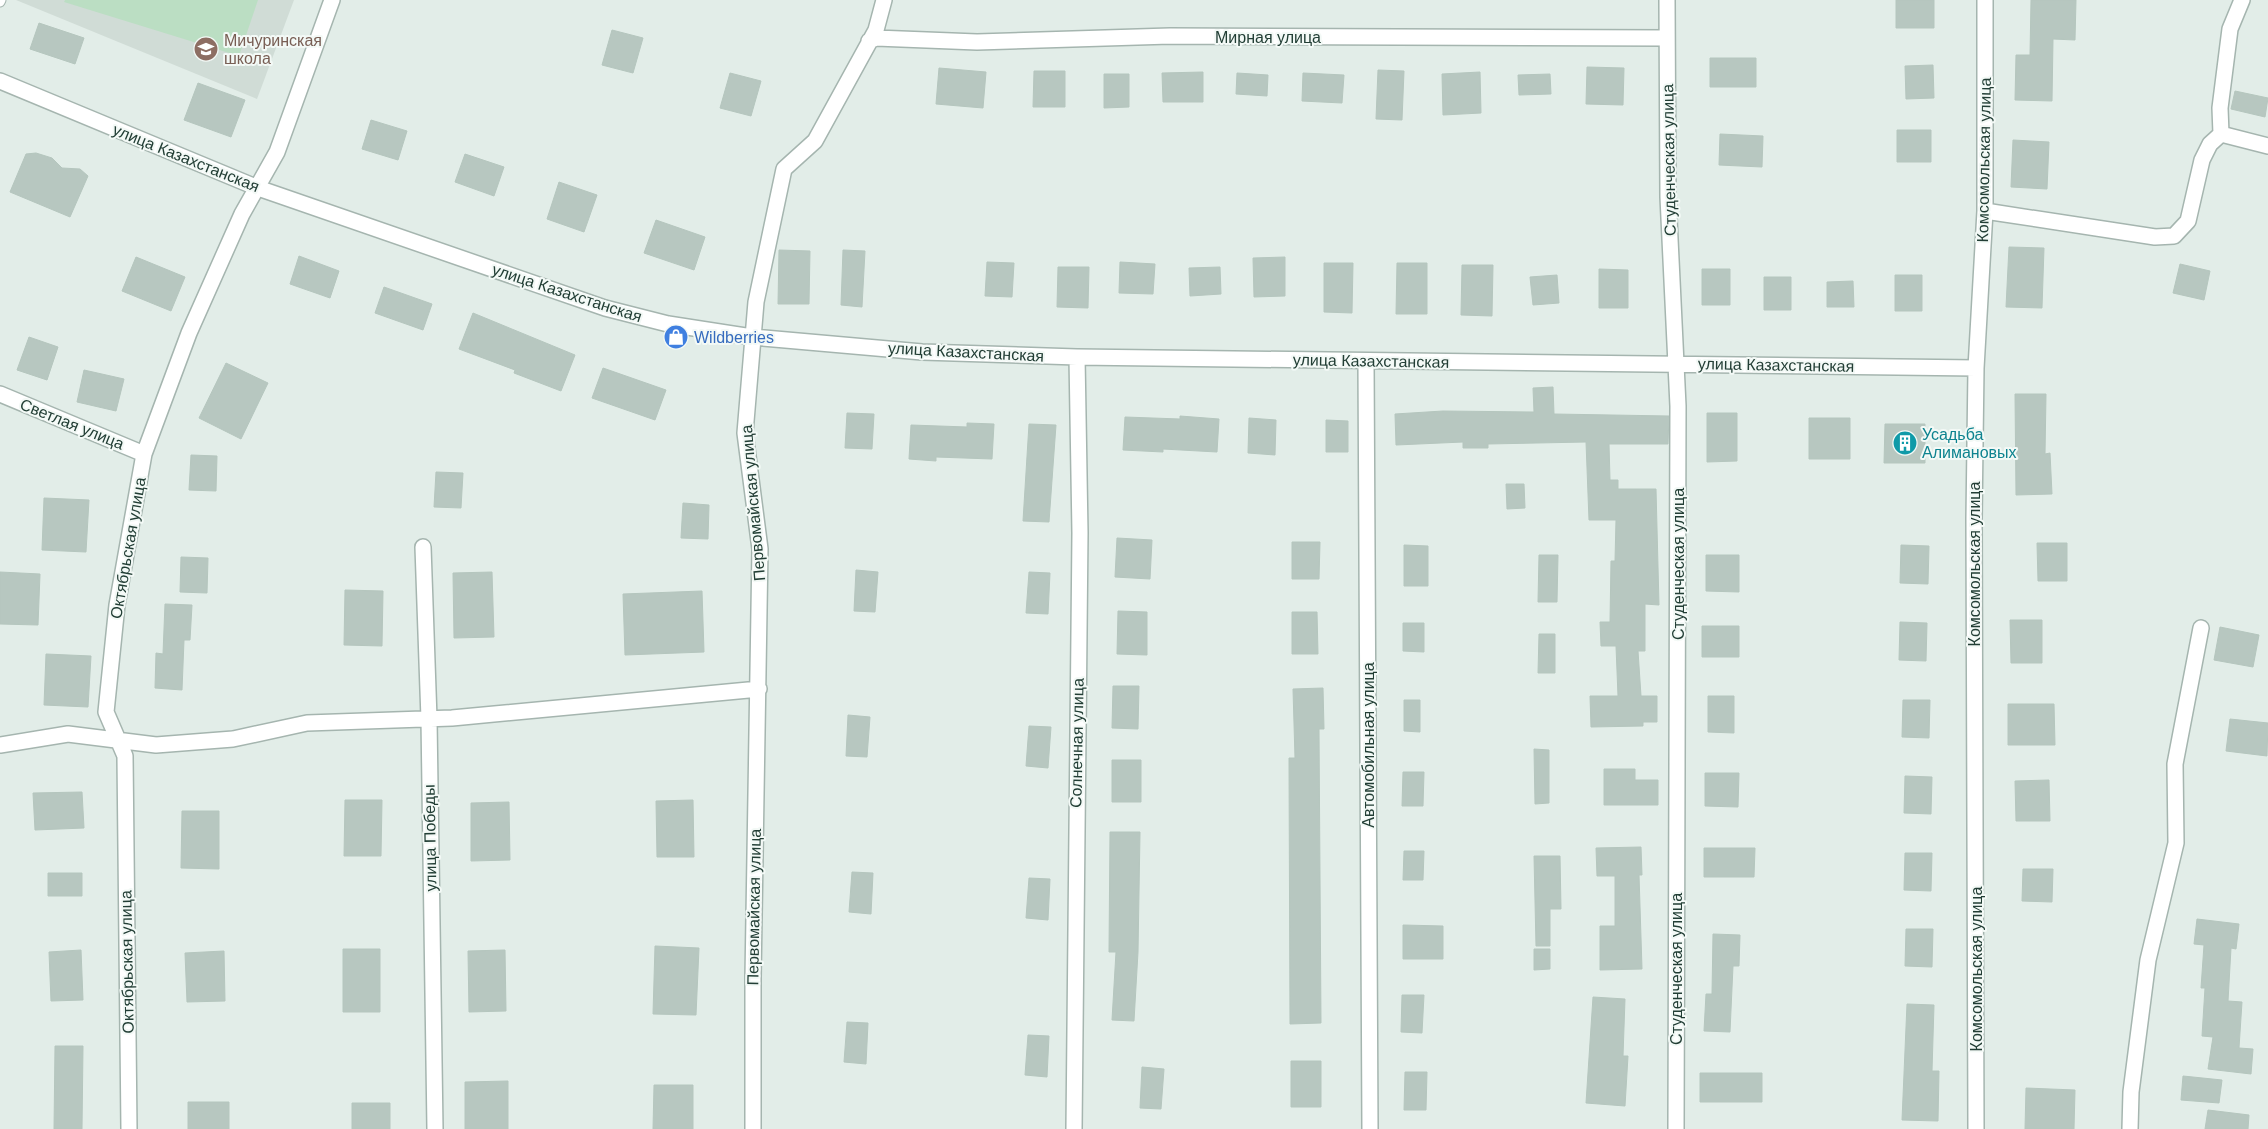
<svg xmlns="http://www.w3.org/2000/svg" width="2268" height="1129" viewBox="0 0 2268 1129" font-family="Helvetica,sans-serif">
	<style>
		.built { fill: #d0dcd6 }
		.green { fill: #bbdec3 }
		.building { fill: #b7c7c0; stroke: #b5c6be }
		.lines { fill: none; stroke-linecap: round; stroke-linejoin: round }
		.service-casing { stroke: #a5b5af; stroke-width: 11 }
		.minor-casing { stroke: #a5b5af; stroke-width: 18 }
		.service { stroke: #fff; stroke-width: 9 }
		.minor { stroke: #fff; stroke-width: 15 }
		.labels { text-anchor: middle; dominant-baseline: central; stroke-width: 4; stroke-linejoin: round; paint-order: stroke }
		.street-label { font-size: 16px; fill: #223e35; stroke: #f3f9f6 }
		.education-label { font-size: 16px; fill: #785e54; stroke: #f3f9f6; text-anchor: start }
		.shop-label { font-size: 16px; fill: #366cbe; stroke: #f3f9f6; text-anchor: start }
		.culture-label { font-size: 16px; fill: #0d838f; stroke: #f3f9f6; text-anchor: start }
	</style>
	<rect width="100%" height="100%" fill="#e2ede8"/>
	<!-- built -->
	<path class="built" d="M16,0H294L257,99Z"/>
	<!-- green -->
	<path class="green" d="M65,0H258L239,56L64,2Z"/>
	<!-- building -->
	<path class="building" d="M1896,0H1934V28H1896Z
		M2031,0H2076L2075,40L2053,39L2052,101L2015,100L2016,55H2030Z
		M39,23L84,38L75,64L30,49Z
		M612,30L643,38L633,73L602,65Z
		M1710,58H1756V87H1710Z
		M1933,65L1934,98L1906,99L1905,66Z
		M1587,67L1624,68L1623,105L1586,104Z
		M939,68L986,72L983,108L936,104Z
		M1378,70L1404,71L1402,120L1376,119Z
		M1034,71H1065V107H1033Z
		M1203,72V102H1163L1162,73Z
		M1480,72L1481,113L1443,115L1442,74Z
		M730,73L761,81L751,116L720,108Z
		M1237,73L1268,75L1267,96L1236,94Z
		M1303,73L1344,75L1342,103L1302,101Z
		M1104,74H1129V107L1104,108Z
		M1550,74L1551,94L1519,95L1518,75Z
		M198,83L245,100L231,137L184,120Z
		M2235,91L2268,98L2265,117L2231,109Z
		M371,120L407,131L398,160L362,149Z
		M1897,130H1931V162H1897Z
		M1720,134L1763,136L1762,167L1719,165Z
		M2013,140L2049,142L2047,189L2011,187Z
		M36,153L52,158L62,168L80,169L88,176L70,217L10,192L26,154Z
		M465,154L504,167L494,196L455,182Z
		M559,182L597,195L584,232L547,219Z
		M656,220L705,237L694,270L644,253Z
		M2009,247L2044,248L2042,308L2006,307Z
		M779,250L810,251L809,304H778Z
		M843,250L865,251L862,307L841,305Z
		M299,256L339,271L330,298L290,284Z
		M136,257L185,277L171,311L122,291Z
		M1285,257V296L1254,297L1253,258Z
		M987,262L1014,263L1012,297L985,296Z
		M1120,262L1155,264L1153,294L1119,293Z
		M1324,263H1353L1352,313L1324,312Z
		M1397,263H1427V314H1396Z
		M2180,264L2210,271L2204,300L2173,293Z
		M1462,265H1493L1492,316L1461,315Z
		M1058,267H1089L1088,308L1057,307Z
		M1220,267L1221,294L1190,296L1189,268Z
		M1599,269L1628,270V308H1599Z
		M1702,269H1730V305H1702Z
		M1557,275L1559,303L1533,305L1530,277Z
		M1895,275H1922V311H1895Z
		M1764,277H1791V310H1764Z
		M1853,281L1854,307H1827V282Z
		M384,287L432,304L423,330L375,313Z
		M473,313L575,355L561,391L514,373L515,370L459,349Z
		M29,337L58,347L47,380L17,370Z
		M226,363L268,383L241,439L199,418Z
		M603,368L666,390L655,420L592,398Z
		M84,370L124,379L116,411L77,402Z
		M1553,387L1554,414L1669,416L1668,444H1609L1610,480H1618V489H1656L1659,605L1645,604V651H1638L1641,696H1657V722H1643V726L1591,727L1590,696H1618L1616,646H1601L1600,622H1610L1611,561H1615L1616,520H1589L1586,442L1488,444V448H1463V442L1396,445L1395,414L1443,411L1534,412L1533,388Z
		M2015,394H2046L2045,454L2050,453L2052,494L2016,495Z
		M847,413L874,414L872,449L845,448Z
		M1707,413H1737V461L1707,462Z
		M1180,416L1219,419L1217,452L1163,449V452L1123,450L1125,417L1180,419Z
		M1249,418L1276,420L1275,455L1248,453Z
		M1809,418H1850V459H1809Z
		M1326,420L1348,421V452H1326Z
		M967,423L994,424L992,459L936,457V461L909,459L911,425L967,427Z
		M1029,424L1056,425L1049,522L1023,521Z
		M1885,424H1925V463H1884Z
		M191,455L217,456L216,491L189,490Z
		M436,472L463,473L461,508L434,507Z
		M1506,484H1524L1525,508L1507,509Z
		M44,498L89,500L86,552L42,550Z
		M683,503L709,505L708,539L681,538Z
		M1117,538L1152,540L1150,579L1115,577Z
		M1292,542H1320L1319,579H1292Z
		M2037,543H2067V581H2038Z
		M1404,545L1428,546V586H1404Z
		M1901,545L1929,546L1928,584L1900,583Z
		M1539,555H1558L1557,602H1538Z
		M1706,555H1739V592L1706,591Z
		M181,557L208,558L207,593L180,592Z
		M856,570L878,572L875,612L854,611Z
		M0,572L40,574L38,625L0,624Z
		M492,572L494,637L454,638L453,573Z
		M1029,572L1050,573L1048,614L1026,613Z
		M345,590L383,591L382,646L344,645Z
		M702,591L704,652L625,655L623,594Z
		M165,604L192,605L190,640H184L182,690L155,688L156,653L163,654Z
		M1118,611L1147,612V655L1117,654Z
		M1292,612H1317L1318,654H1292Z
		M2010,620H2042V663H2011Z
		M1900,622L1927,623L1926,661L1899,660Z
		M1403,623H1424V652L1403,651Z
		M1702,626H1739V657H1702Z
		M2220,627L2259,635L2253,667L2214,660Z
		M1539,634H1555V673H1538Z
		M46,654L91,656L88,707L44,705Z
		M1113,686H1139L1138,729L1112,728Z
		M1323,688L1324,729H1319L1321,1023L1290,1024L1289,758H1295L1293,689Z
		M1708,696H1734V733L1708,732Z
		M1404,700H1420V732L1404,731Z
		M1903,700H1930L1929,738L1902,737Z
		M2008,704H2054L2055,745H2008Z
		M848,715L870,717L867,757L846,756Z
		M2230,719L2268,723L2267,756L2226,751Z
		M1029,726L1051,727L1048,768L1026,766Z
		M1534,749L1549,750V803L1535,804Z
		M1112,760H1141V802H1112Z
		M1604,769H1635V780H1658V805H1604Z
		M1403,772H1424L1423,806H1402Z
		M1705,773H1739L1738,807L1705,806Z
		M1905,776L1932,777L1931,814L1904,813Z
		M2049,780L2050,821H2016L2015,781Z
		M82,792L84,828L35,830L33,793Z
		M345,800H382L381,856H344Z
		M693,800L694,857H657L656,801Z
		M509,802L510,860L471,861V803Z
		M182,811H219V869L181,868Z
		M1110,832H1140L1138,952L1134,1021L1112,1020L1116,952H1109Z
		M1641,847L1642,875H1639L1642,969L1600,970V926H1615V876H1597L1596,848Z
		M1704,848H1755L1754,877H1704Z
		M1404,851H1424L1423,880H1403Z
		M1905,853H1932L1931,891L1904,890Z
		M1534,856H1560L1561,909H1550V946H1536Z
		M2023,869H2053L2052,902L2022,901Z
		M852,872L873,873L871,914L849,912Z
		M48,873H82V896H48Z
		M1029,878L1050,879L1048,920L1026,918Z
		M2197,919L2239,924L2236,949L2231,948L2228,1001L2242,1002L2239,1048L2253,1049L2251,1074L2208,1069L2213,1037L2202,1036L2205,988H2201L2204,945L2194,944Z
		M1403,925L1443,926V959H1403Z
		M1906,929H1933L1932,967L1905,966Z
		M1713,934L1740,935L1739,966H1733L1730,1032L1704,1031L1706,994H1712Z
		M655,946L699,948L696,1015L653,1014Z
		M343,949H380V1012H343Z
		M1534,949H1550V969L1534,970Z
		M81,950L83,1000L51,1001L49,952Z
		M505,950L506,1011L469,1012L468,951Z
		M224,951L225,1001L187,1002L185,953Z
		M1402,995H1424L1422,1033L1401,1032Z
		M1593,997L1625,999L1623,1056H1628L1625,1106L1586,1103Z
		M1907,1004L1934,1005L1932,1071H1939L1938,1121L1902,1120Z
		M847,1022L868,1023L866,1064L844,1062Z
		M1028,1035L1049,1036L1047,1077L1025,1075Z
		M55,1046H83L82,1129H54Z
		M1291,1061H1321V1107H1291Z
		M1142,1067L1164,1069L1161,1109L1140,1108Z
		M1405,1072H1427L1426,1110H1404Z
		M1700,1073H1762V1102H1700Z
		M2183,1076L2222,1080L2219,1103L2181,1100Z
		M508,1081V1129H465V1082Z
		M654,1085H693V1129H653Z
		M2026,1088L2075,1090L2074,1129H2025Z
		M188,1102H229V1129H188Z
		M352,1103H390V1129H352Z
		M2208,1110L2249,1115L2248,1129H2205Z"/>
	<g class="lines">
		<defs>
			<path id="service" d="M0,2L1,0"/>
			<path id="minor" d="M1667,0L1668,197L1678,406L1676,1129
				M869,41L876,38L977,42L1170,36L1667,38
				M0,81L258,188L605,308L668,324L752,337L922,352L1077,357L1976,368
				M2221,134L2220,108L2230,29L2242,0
				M2221,134L2268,146
				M1985,211L2155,237L2174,236L2188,221L2202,160L2210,144L2221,134
				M1366,361L1370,1129
				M0,394L144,454
				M423,547L429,719L435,1129
				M0,745L68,734L156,745L233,739L307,723L452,718L759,689
				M129,1129L125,756L106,712L117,605L144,454L189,333L242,214L277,152L332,0
				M753,1129V977L760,549L745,433L756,302L784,169L815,141L876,30L884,0
				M1074,1129L1080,533L1077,357
				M1976,1129L1974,519L1976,368L1985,211V0
				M2130,1129L2131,1092L2148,960L2176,843L2175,764L2201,628"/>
		</defs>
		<!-- service casing -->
		<use href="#service" class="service-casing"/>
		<!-- minor casing -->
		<use href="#minor" class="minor-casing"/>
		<!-- service -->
		<use href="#service" class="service"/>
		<!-- minor -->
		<use href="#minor" class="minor"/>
	</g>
	<!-- icons -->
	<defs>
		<symbol id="school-disc" viewBox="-11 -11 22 22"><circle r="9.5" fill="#8d6e63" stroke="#f3f9f6"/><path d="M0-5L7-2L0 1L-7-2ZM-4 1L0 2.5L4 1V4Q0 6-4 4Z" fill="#fff"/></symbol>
		<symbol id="shop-disc" viewBox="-11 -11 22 22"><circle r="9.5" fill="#3f7fe0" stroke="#f3f9f6"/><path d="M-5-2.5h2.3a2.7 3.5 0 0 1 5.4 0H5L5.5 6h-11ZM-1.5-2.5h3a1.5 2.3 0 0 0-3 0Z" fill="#fff"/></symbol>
		<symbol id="building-disc" viewBox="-11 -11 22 22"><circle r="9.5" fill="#0f9aa8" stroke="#f3f9f6"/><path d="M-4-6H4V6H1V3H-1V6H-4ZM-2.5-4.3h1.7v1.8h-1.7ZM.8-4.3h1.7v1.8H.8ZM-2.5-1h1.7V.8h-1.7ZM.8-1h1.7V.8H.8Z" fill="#fff"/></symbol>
	</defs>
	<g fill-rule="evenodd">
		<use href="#school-disc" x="192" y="35" width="28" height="28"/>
		<use href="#shop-disc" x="662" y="323" width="28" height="28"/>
		<use href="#building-disc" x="1891" y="429" width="28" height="28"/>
	</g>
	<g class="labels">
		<!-- street labels -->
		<g class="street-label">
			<text x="1268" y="37">Мирная улица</text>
			<text transform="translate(186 158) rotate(22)">улица Казахстанская</text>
			<text transform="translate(1669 160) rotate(-91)">Студенческая улица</text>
			<text transform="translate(1984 160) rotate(-89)">Комсомольская улица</text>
			<text transform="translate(567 293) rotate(18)">улица Казахстанская</text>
			<text transform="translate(966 352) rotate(3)">улица Казахстанская</text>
			<text transform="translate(1371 361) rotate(1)">улица Казахстанская</text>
			<text transform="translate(1776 365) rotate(1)">улица Казахстанская</text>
			<text transform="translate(72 424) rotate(22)">Светлая улица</text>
			<text transform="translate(753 503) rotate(-95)">Первомайская улица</text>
			<text transform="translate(128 548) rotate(-80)">Октябрьская улица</text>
			<text transform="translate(1678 564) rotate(-90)">Студенческая улица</text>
			<text transform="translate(1974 564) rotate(-90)">Комсомольская улица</text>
			<text transform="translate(1077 743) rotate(-89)">Солнечная улица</text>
			<text transform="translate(1368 745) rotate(-90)">Автомобильная улица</text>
			<text transform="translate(430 838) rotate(-91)">улица Победы</text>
			<text transform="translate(754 907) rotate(-89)">Первомайская улица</text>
			<text transform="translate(127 962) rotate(-91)">Октябрьская улица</text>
			<text transform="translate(1676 969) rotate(-90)">Студенческая улица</text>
			<text transform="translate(1976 969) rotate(-90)">Комсомольская улица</text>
		</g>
		<!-- education labels -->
		<g class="education-label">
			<text x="224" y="40">Мичуринская<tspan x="224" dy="18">школа</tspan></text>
		</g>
		<!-- shop labels -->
		<g class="shop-label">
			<text x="694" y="337">Wildberries</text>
		</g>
		<!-- culture labels -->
		<g class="culture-label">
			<text x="1922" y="434">Усадьба<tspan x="1922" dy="18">Алимановых</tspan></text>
		</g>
	</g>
</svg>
